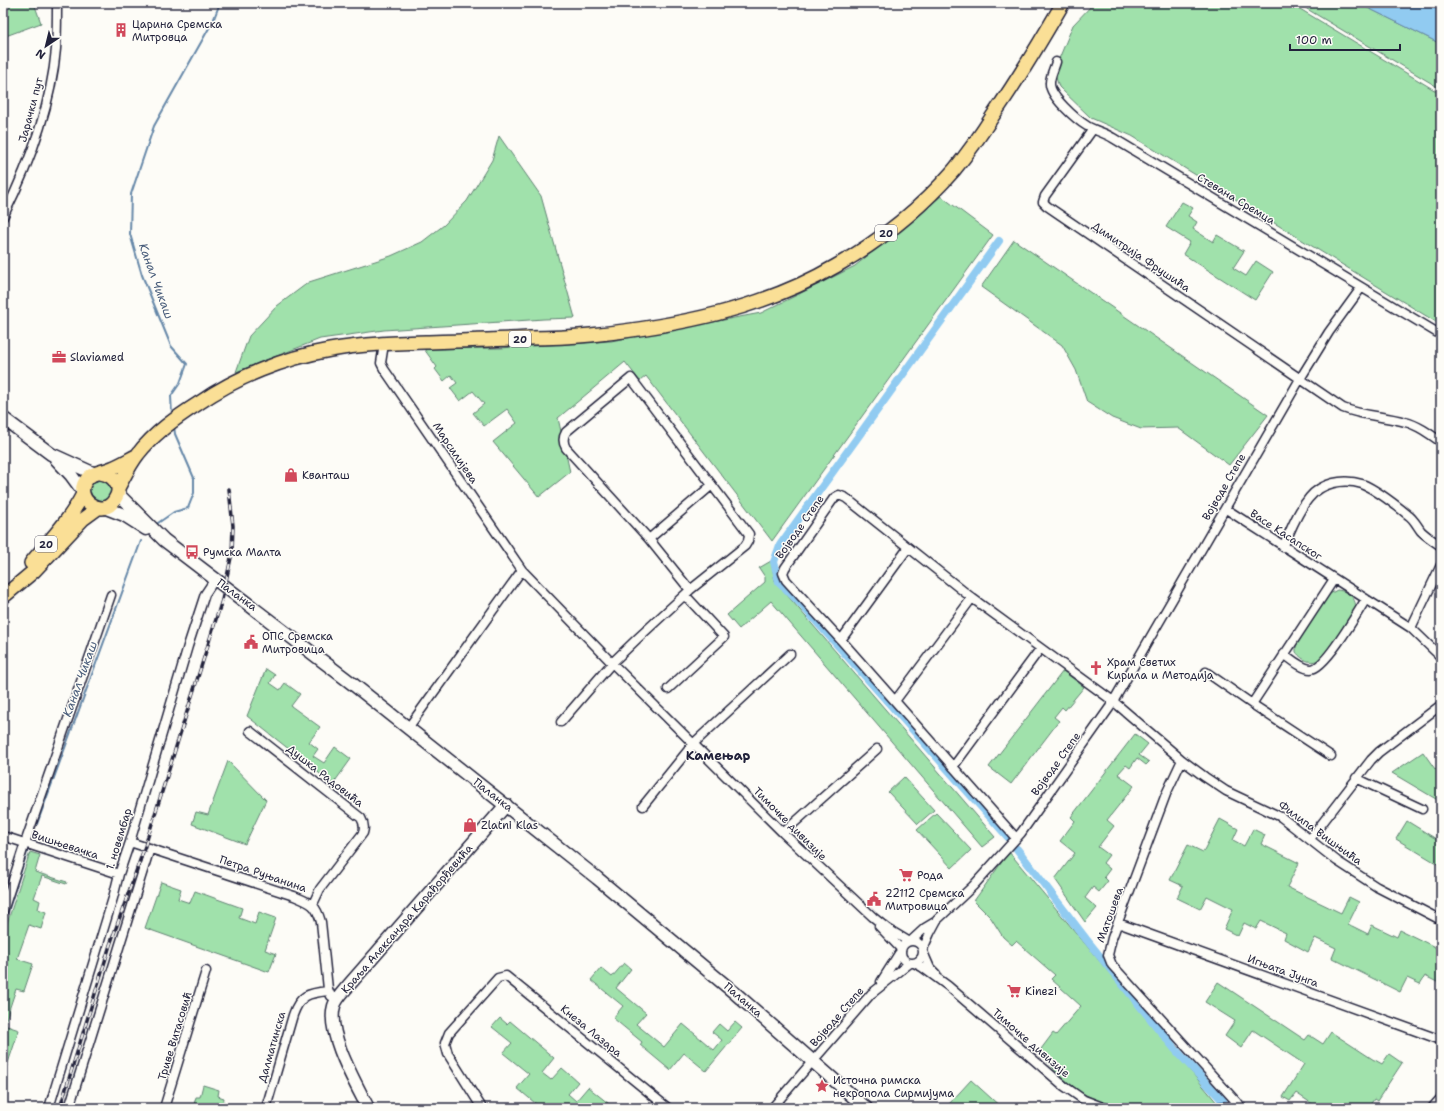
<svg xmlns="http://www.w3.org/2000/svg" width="1444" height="1111" viewBox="0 0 1444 1111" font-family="'Shantell Sans',sans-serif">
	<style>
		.green { fill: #a0e1ab; stroke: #618273 }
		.water { fill: #91cbf1; stroke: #6587a8 }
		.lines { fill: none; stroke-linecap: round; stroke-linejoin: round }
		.stream { stroke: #6587a8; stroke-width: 2 }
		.canal { stroke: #91cbf1; stroke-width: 8 }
		.street-casing { stroke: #22223b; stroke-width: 11 }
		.secondary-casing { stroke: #22223b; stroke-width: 15 }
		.primary-casing { stroke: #22223b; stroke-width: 16 }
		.street { stroke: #fdfcf7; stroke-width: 8 }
		.secondary { stroke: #fdfcf7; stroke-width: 12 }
		.primary { stroke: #fadf96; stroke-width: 13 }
		.rail-casing { stroke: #22223b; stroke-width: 3.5 }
		.rail { stroke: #fdfcf7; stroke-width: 2; stroke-dasharray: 6; stroke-linecap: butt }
		.labels { text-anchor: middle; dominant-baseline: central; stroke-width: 3; stroke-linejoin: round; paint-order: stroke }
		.shield { fill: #fdfcf7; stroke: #646373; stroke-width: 1 }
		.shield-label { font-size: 10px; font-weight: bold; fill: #22223b }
		.poi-label { font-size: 11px; fill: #22223b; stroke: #fdfcf7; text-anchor: start }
		.street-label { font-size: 11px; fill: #22223b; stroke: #fdfcf7 }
		.water-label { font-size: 12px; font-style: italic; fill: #495d7b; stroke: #fdfcf7 }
		.quarter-label { font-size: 13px; font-weight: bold; fill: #22223b; stroke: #fdfcf7 }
	</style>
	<rect width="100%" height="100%" fill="#fdfcf7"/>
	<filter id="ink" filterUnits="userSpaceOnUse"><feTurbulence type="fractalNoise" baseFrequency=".025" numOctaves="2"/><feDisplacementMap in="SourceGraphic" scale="8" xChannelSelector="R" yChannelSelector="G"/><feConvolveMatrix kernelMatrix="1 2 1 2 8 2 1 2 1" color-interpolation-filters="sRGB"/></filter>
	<g filter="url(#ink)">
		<!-- green -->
		<path class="green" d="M3,3H34L41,23L3,37Z
			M1094,3H1159L1164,5L1166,3H1290L1441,94V325L1132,136L1091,118L1059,87L1054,71L1073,25Z
			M1297,3H1358L1441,44V89Z
			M499,136L541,196L575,318L544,319L384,330L320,339L236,372L249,336L277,306L309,282L391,256L422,242L444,225L467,201L492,160Z
			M941,196L993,235L772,541L646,376L640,381L625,362L558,418L570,472L539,497L493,442L517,423L507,409L484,426L473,413L484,404L473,391L460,401L450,388L457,383L451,375L444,381L435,369L437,367L424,349L500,348L611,341L761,313L855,266Z
			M1182,202L1193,208L1188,216L1197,222L1193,229L1213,242L1217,235L1244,251L1233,268L1246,276L1256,261L1273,272L1255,300L1183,254L1190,242L1166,227Z
			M1014,240L1268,415L1229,465L1178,428L1141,429L1112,418L1087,402L1076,370L1062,345L981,287Z
			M89 490a11 11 0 1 1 22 0a11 11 0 1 1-22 0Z
			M771,561L775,581L995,837L982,847L771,601L739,629L727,615L765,582V577L759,568Z
			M1337,590C1348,591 1358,599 1355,610L1322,658C1312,665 1303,661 1296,652V643L1328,595Z
			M266,669L275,675L270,683L280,690L285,683L300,694L291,706L320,727L309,742L318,749L313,756L324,763L335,747L351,759L333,784L247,716Z
			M1063,671L1084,687L1065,710L1062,707L1054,717L1059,721L1011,784L989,767Z
			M1135,734L1148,744L1139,755L1149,762L1146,765L1137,758L1130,768L1126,765L1118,774L1134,786L1107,820L1114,826L1098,847L1109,855L1103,863L1110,869L1104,877L1108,881L1099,892L1093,887L1085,898L1097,908L1085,922L1055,879L1075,853L1060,841L1075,821L1071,817Z
			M1423,752L1435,769L1441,765V802L1392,773Z
			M228,761L266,800L245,844L192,824L196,812L208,815Z
			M904,777L934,810L918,824L888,792Z
			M936,813L971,850L952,868L917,830Z
			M1220,819L1238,829L1233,840L1244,846L1253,829L1265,835L1261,844L1299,863L1287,887L1341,913L1349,897L1359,902L1348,924L1368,934L1372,925L1397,937L1400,930L1441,950L1436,959L1441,961V984L1425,976L1420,984L1407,978L1400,992L1332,958L1336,948L1315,938L1308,952L1284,939L1286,933L1261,921L1256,929L1244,923L1238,936L1224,929L1233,909L1207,896L1200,909L1177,898L1183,886L1170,880L1188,845L1203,852Z
			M1407,821L1441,842V866L1396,839Z
			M30,852L40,855L35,872L67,882L66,884L42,876L34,898L40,901L38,909L46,912L41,929L29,925L17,959L33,964L24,991L16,989L4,1025L19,1030L7,1066L3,1065V936Z
			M1009,852L1218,1104L1161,1108H1120L1100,1102L1080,1092L1058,1074L1042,1055L1041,1049L1053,1033L1056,1035L1081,1006L1051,979L1055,975L1016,941L1012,945L1003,937L991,918L974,901Z
			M161,882L181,889L178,899L190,903L195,891L242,908L239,918L255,924L259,912L276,918L265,950L276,954L269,972L145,928Z
			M624,963L631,969L616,988L646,1013L636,1024L664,1047L683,1024L714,1050L722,1040L712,1032L719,1024L727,1031L735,1022L742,1028L706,1071L684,1053L670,1070L640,1045L642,1042L613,1018L623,1006L591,980L601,968L612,977Z
			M1218,982L1305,1040L1309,1035L1323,1044L1331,1032L1374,1060H1375L1382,1064L1389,1054L1402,1063L1377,1101L1374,1099L1368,1108H1312L1314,1105L1296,1093L1290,1101L1283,1097L1304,1064L1253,1030L1241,1048L1225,1036L1235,1021L1205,1002Z
			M500,1018L507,1024L510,1021L554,1058L542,1073L551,1080L562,1068L578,1082L568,1094L576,1101L588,1087L614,1108H541L517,1088L529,1074L503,1053L512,1043L492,1027Z
			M971,1080L1002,1108H954L949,1104Z
			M203,1085L219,1090L218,1096L224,1098L223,1104L237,1108H193L196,1097H200Z"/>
		<!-- water -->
		<path class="water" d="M1358,3H1441V44Z"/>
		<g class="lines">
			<!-- stream -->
			<path class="stream" d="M172,416L171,396L180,383L187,364L171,346L142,275L130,234L131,194L154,126L213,21L220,3
				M155,525L174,512L188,508L194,493V478L175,434L174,426
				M37,824L141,541
				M3,927L29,846"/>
			<!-- canal -->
			<path class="canal" d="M999,241L780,545L774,562L779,582L801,604L1008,837
				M1017,849L1086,939L1174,1048L1223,1101"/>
			<defs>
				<path id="street" d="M1056,62C1054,69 1050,76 1050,83C1049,96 1077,120 1087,126C1096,131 1105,133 1113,138L1441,335
					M1093,129L1045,196L1043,202L1047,206L1343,408C1363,416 1384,416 1405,422C1418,425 1430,434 1441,442
					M3,217C29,165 51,108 56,49C57,34 57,18 57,3
					M384,344L381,363L384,369L522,570L612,663L783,833L873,917L888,929L908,941
					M1226,509L1411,628L1441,657
					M649,539L712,485
					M1283,547C1291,530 1297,512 1309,498C1321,483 1343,478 1362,484C1375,489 1397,506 1408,515C1414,519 1417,526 1421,531C1427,537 1434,541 1441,546
					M1411,628L1441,565
					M841,640L908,548
					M1284,654C1291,659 1302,669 1311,669C1325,669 1358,612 1366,599
					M1206,672L1252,704
					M668,689L724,637L685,595
					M895,701L972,598
					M561,722L612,663L638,638L690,590L745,546L748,541L749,534L631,378L566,432C563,437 563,443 566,448L649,539L690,590
					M408,728L522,570
					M250,731L361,818C364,823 365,827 363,833L320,889L313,904
					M1331,756L1252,704L1334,579
					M1182,760L1166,794L1112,938L1108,955L1112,965L1242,1108
					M953,767L1040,649
					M1356,778L1422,809
					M643,806L694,743L790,654
					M783,833L877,749
					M3,836L119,874
					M1016,838L841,640L786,580L783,573L785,568L834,498L839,495L846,498L972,598L1113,701L1182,760L1205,777L1226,791L1281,817L1337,861L1377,887L1441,920
					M1310,839L1371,760L1379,752L1441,705
					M130,842L294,896C311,903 316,904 321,922L328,989L331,996L337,1000
					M3,911L25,843L111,595
					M1118,923L1441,1040
					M879,926L901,949
					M912,940L925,928L935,922
					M901 952a11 11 0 1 1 22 0a11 11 0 1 1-22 0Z
					M923,949L930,933L937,920L973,886L1021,833L1110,707L1300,379L1329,332L1361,288
					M923,952L930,968L936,974
					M914,963L922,967L948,986L1064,1086L1084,1100L1105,1108
					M881,982L900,952
					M49,1108L113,898L119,874L130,842L188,646L205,594L215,579
					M69,1108L150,848
					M164,1108L206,971
					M266,1108L293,1015C300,995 308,993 328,991
					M482,1108L448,1054L445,1043L449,1033L498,978L506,976L668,1108
					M772,1108L871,994L910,963
					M1214,1108L1239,1104
					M1432,1108L1441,1098"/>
				<path id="secondary" d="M3,418L51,454L95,474
					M56,459L71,475L82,490
					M118,494L164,540L354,685L597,878L736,994L866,1108
					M106,508L124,515L146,529
					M368,1108C356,1084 326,1033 334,1006C336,999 343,992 348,986L506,805"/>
				<path id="primary" d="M100,473C108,474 114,477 117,485C119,489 118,495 115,499C103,521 71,498 87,479C92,472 104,472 112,468C120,465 128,460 136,456
					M118,488C124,477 130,464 138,454C154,433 177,417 199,403C237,377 284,358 330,350C361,344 394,343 426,342C460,341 495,340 529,338C549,338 571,337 591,335C676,326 761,310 836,266C880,241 921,208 954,170C969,152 982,133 994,114C1019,78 1041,41 1063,3
					M31,563C49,541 70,520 83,494
					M3,597L34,571L83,519L98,508"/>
			</defs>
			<!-- street casing -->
			<use href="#street" class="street-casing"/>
			<!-- secondary casing -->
			<use href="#secondary" class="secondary-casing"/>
			<!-- primary casing -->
			<use href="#primary" class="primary-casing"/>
			<!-- street -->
			<use href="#street" class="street"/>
			<!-- secondary -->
			<use href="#secondary" class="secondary"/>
			<!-- primary -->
			<use href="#primary" class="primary"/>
			<defs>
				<path id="rail" d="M60,1108L110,945L145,846L222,600L232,553L233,526L229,489"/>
			</defs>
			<!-- rail casing -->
			<use href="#rail" class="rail-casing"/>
			<!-- rail -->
			<use href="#rail" class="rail"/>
		</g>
	</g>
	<!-- icons -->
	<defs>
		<symbol id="building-bare" viewBox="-9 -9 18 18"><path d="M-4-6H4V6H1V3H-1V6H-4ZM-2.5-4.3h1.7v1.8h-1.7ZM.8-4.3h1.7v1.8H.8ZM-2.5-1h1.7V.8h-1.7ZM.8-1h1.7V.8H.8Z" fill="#d1495b" stroke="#fdfcf7" stroke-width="2.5" paint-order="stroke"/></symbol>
		<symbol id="office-bare" viewBox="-9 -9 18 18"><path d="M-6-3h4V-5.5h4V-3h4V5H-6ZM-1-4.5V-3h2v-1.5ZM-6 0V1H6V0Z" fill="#d1495b" stroke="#fdfcf7" stroke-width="2.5" paint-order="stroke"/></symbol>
		<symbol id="shop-bare" viewBox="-9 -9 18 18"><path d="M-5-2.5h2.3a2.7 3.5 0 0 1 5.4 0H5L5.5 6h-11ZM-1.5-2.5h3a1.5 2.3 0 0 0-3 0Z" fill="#d1495b" stroke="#fdfcf7" stroke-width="2.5" paint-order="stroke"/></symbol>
		<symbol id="bus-bare" viewBox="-9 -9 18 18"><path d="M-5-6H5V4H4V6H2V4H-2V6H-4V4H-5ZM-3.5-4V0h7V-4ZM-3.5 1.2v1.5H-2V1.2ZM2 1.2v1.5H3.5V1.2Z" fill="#d1495b" stroke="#fdfcf7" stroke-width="2.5" paint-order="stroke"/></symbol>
		<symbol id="civic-bare" viewBox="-9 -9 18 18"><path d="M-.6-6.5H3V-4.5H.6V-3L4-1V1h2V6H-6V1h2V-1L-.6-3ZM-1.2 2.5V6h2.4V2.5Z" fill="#d1495b" stroke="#fdfcf7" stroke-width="2.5" paint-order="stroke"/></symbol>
		<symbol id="church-bare" viewBox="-9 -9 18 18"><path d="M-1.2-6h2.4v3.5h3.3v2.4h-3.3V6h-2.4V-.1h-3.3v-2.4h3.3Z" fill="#d1495b" stroke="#fdfcf7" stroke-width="2.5" paint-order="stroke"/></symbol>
		<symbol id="supermarket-bare" viewBox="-9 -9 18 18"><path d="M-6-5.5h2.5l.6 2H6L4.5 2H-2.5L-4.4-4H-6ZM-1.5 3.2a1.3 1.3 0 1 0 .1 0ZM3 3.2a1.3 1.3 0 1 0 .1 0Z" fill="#d1495b" stroke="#fdfcf7" stroke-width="2.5" paint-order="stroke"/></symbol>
		<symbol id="sight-bare" viewBox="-9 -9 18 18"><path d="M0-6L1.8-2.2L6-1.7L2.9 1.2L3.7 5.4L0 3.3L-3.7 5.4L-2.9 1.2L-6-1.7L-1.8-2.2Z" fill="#d1495b" stroke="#fdfcf7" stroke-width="2.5" paint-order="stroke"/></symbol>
	</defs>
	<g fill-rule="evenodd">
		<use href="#building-bare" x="111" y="20" width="20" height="20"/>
		<use href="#office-bare" x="49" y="347" width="20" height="20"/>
		<use href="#shop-bare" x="281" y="465" width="20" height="20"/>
		<use href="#bus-bare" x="182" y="542" width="20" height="20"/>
		<use href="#civic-bare" x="241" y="632" width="20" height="20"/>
		<use href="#church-bare" x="1086" y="658" width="20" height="20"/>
		<use href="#shop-bare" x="460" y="815" width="20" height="20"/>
		<use href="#supermarket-bare" x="896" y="865" width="20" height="20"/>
		<use href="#civic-bare" x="864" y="889" width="20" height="20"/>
		<use href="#supermarket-bare" x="1004" y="981" width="20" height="20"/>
		<use href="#sight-bare" x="812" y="1076" width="20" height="20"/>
	</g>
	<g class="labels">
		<!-- shield labels -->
		<g class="shield">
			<rect x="875" y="225" width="22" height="16" rx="3"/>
			<rect x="509" y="331" width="22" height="16" rx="3"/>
			<rect x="35" y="536" width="22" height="16" rx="3"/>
		</g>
		<g class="shield-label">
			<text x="886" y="233">20</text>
			<text x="520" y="339">20</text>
			<text x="46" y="544">20</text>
		</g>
		<!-- poi labels -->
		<g class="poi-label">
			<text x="132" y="24">Царина Сремска<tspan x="132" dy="13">Митровца</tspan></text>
			<text x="70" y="357">Slaviamed</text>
			<text x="302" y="475">Кванташ</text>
			<text x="203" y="552">Румска Малта</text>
			<text x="262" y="636">ОПС Сремска<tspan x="262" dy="13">Митровица</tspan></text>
			<text x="1107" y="662">Храм Светих<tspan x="1107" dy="13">Кирила и Методија</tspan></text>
			<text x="481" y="825">Zlatni Klas</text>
			<text x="917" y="875">Рода</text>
			<text x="885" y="893">22112 Сремска<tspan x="885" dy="13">Митровица</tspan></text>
			<text x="1025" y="991">Kinezi</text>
			<text x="833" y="1080">Источна римска<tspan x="833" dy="13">некропола Сирмијума</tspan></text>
		</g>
		<!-- street labels -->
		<g class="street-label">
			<text transform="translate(31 110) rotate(-75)">Јарачки пут</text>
			<text transform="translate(1236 199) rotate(31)">Стевана Сремца</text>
			<text transform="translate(1141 257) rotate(34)">Димитрија Фрушића</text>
			<text transform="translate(455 453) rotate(56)">Марсилијева</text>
			<text transform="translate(1224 487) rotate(-60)">Војводе Степе</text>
			<text transform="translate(800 527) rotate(-55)">Војводе Степе</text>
			<text transform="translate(1286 535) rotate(33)">Васе Касапског</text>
			<text transform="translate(237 595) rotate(36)">Паланка</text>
			<text transform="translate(1056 764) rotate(-54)">Војводе Степе</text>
			<text transform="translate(325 776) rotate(38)">Душка Радовића</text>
			<text transform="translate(493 795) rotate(38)">Паланка</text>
			<text transform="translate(790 824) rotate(45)">Тимочке дивизије</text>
			<text transform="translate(1320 833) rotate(36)">Филипа Вишњића</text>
			<text transform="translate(119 839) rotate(-73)">1. новембар</text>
			<text transform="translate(65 845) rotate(18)">Вишњевачка</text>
			<text transform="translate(263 874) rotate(19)">Петра Руњанина</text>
			<text transform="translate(1110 915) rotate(-70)">Матошева</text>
			<text transform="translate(407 919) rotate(-49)">Краља Александра Карађорђевића</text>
			<text transform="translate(1283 971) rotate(20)">Игњата Јунга</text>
			<text transform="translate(743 1000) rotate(41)">Паланка</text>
			<text transform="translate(837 1017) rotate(-49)">Војводе Степе</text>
			<text transform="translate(591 1031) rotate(39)">Кнеза Лазара</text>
			<text transform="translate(175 1036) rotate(-73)">Триве Витасовић</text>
			<text transform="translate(1031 1043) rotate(41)">Тимочке дивизије</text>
			<text transform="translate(272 1047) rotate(-74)">Далматинска</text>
		</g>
		<!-- water labels -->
		<g class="water-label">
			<text transform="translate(156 281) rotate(70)">Канал Чикаш</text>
			<text transform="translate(80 679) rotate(-70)">Канал Чикаш</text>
		</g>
		<!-- quarter labels -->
		<g class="quarter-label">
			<text x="718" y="755">Камењар</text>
		</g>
	</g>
	<!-- margin -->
	<rect width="1444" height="1111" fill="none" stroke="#fdfcf7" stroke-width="16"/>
	<rect x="8" y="8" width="1428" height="1095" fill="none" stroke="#22223b" stroke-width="1.5" filter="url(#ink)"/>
	<!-- north arrow -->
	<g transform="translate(46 46) rotate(215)" stroke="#fdfcf7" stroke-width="3" paint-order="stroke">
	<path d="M0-3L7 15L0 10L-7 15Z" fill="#22223b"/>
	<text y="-6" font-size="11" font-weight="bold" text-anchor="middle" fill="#22223b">N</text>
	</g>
	<!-- scale -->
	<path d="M1290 44v6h110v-6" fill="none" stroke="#22223b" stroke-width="2"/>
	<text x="1296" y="44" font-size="12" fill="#22223b" stroke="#fdfcf7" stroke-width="3" paint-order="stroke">100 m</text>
</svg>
